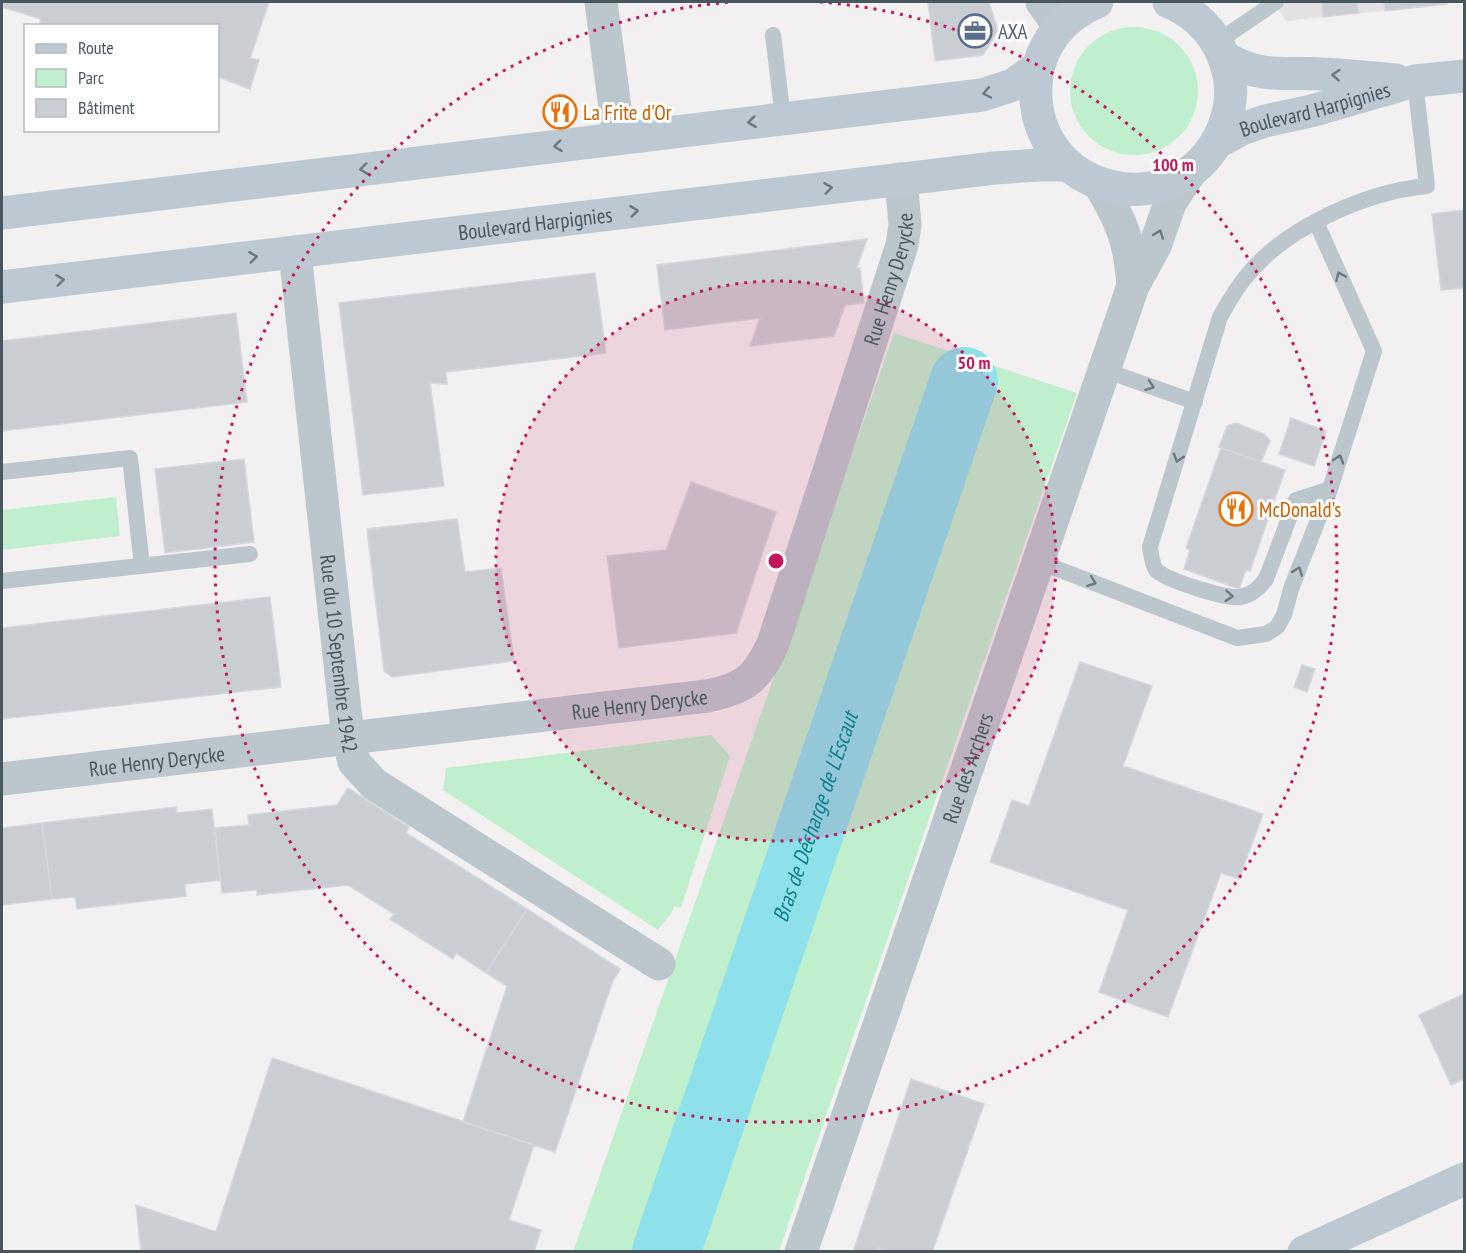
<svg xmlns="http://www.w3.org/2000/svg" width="1466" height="1253" viewBox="0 0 1466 1253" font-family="'PT Sans Narrow',sans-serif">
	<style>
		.education { fill: #e4e1e3 }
		.green { fill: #c0efce }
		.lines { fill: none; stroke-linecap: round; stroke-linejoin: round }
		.river { stroke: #8ee1eb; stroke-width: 68 }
		.building { fill: #caced3; stroke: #d4d7dc; stroke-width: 1.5 }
		.service { stroke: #bcc6cd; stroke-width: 16 }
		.minor { stroke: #bcc6cd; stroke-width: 33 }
		.secondary { stroke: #bcc9d2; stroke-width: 33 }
		.oneway { stroke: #6b7881 }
		.oneway2 { stroke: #6b787f }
		.ring { fill: none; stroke: #c2185b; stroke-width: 3; stroke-dasharray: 3 6 }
		.labels { text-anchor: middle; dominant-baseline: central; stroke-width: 6; stroke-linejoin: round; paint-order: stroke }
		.service-label { font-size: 21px; fill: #4e5e75; stroke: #fff; text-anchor: start }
		.street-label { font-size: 21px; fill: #48565e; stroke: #fff }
		.food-label { font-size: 21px; fill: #c56008; stroke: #fff; text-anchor: start }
		.water-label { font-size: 22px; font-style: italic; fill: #0f7e8b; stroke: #fff }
		.centre { fill: #c2185b; stroke: #fff; stroke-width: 3 }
		.ring-label { font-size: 18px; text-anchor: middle; font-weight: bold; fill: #c2185b; stroke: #fff; stroke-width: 6; stroke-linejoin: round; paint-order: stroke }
	</style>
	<rect width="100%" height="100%" fill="#f3f0f1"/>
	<!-- education -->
	<path class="education" d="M1274,2H1455H1447V4L1286,21Z"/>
	<!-- green -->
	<path class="green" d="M1070 91a64 64 0 1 1 128 0a64 64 0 1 1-128 0Z
		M894,333L1077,393L779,1251L573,1252Z
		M116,497L120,536L2,550V510Z
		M711,735L730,756L681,908L674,906L672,912L658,930L443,790L446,768Z"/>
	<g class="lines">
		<!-- river -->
		<path class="river" id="s1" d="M666,1252L964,381"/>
	</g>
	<!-- building -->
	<path class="building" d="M2,2H269L250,58L259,60L250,89L218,77V26H39L41,19L2,7Z
		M928,2H989L998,31L983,55L935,61Z
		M1322,2H1357L1359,13L1323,17Z
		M1384,2H1455H1447V4L1385,11Z
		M1464,210V288L1441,290L1432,214Z
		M867,239L857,268H860L864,303L845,305L834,336L750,346L760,318L665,330L657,265Z
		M595,273L606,353L446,372L447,384L430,383L444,486L363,495L339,303Z
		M236,313L247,402L2,431V341Z
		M1291,418L1326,431L1314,466L1279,454Z
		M1236,423L1264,434L1270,441L1261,462L1219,447L1227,426Z
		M1221,448L1285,470L1250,571L1246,570L1239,589L1184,569L1190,550L1186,548Z
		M244,459L254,542L165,553L155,469Z
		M691,482L776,512L736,633L619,648L607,556L666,550Z
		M457,519L465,572L501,568L514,661L392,677L384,671L367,529Z
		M270,597L281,687L2,719V628Z
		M1080,662L1152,686L1123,766L1263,814L1239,879L1221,873L1168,1017L1099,992L1128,910L990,862L1012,800L1029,806Z
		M1302,665L1315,669L1307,692L1294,687Z
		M348,788L409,827L406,833L527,909L486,973L456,953L453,959L390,919L394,914L348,885L257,895V890L222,893L215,828L249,825L248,815L337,805Z
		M176,807L177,813L212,809L220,880L185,884L186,896L77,909L75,897L52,899L42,823Z
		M42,823L52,899L2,905V828Z
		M527,909L620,969L612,983L555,1152L463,1122L507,986L486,973Z
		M1464,994V1079L1451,1085L1419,1015Z
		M272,1058L534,1145L509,1220L541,1230L534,1252H141L136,1205L216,1232Z
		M911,1079L984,1104L932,1252H889L878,1248L877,1252H853Z"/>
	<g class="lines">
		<!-- service -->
		<path class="service" d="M773,35L783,118
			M1217,42L1276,2
			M1316,222L1374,351L1330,489L1296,500L1266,579C1259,588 1252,595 1240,597C1226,599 1165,580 1156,570C1152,564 1151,554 1150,547L1220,317C1228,303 1235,290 1245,278C1284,228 1365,192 1427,186L1415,81
			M1104,370L1195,402
			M2,472L130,458L142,566
			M1037,561L1237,638L1266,634L1277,627L1284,615L1291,589L1330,489
			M2,581L250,554"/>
		<!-- minor -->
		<g class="minor">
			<path d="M601,2L619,138"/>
			<path d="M1042,2L1060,27"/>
			<path d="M1099,184C1122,221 1130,242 1133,286"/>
			<path id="s2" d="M295,252L348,738L354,762L374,784L659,964"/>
			<path id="s3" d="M2,779L707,696C746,688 756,679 773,644L902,245L905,225L901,179"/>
			<path id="s4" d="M801,1252L1133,286L1155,246L1170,203L1191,171"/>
		</g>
		<!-- secondary -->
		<g class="secondary">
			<path d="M1097,2C1063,16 1038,46 1036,84C1029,195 1180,231 1223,129C1231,109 1233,87 1227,67C1218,36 1198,14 1169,2"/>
			<path d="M1225,58C1263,79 1280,72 1321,74C1346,75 1371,78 1396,80"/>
			<path id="s5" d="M1216,143L1242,129L1265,121L1311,111L1415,81L1464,76"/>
			<path d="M2,213L982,95L1013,85L1038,67"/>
			<path id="s6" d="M2,287L995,168L1039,165H1068"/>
			<path d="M1304,1252L1464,1179"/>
		</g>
	</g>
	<!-- one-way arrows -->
	<defs><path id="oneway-chevron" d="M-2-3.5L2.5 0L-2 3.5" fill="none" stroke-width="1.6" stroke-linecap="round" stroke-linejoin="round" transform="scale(1.5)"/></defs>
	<g class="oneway">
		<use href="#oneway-chevron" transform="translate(1336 75) rotate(-176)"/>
		<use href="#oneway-chevron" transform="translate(987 93) rotate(168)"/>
		<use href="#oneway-chevron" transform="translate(752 122) rotate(173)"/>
		<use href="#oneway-chevron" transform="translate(558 146) rotate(173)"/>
		<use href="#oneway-chevron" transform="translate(364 169) rotate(173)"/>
		<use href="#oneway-chevron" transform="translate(828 188) rotate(-7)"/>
		<use href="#oneway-chevron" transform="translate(634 211) rotate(-7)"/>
		<use href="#oneway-chevron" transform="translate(253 257) rotate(-7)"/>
		<use href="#oneway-chevron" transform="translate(60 280) rotate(-7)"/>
	</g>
	<g class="oneway2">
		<use href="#oneway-chevron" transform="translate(1159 234) rotate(-70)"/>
		<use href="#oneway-chevron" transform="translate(1340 276) rotate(-114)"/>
		<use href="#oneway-chevron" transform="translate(1150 386) rotate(20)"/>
		<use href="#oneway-chevron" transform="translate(1178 458) rotate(107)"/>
		<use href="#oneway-chevron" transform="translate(1339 459) rotate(-72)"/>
		<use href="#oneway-chevron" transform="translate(1298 571) rotate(-69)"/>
		<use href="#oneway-chevron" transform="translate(1092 582) rotate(21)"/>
		<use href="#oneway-chevron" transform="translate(1229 596) rotate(5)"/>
	</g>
	<!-- distance rings -->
	<circle cx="776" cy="561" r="280" fill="#c2185b" fill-opacity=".12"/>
	<g class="ring">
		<circle cx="776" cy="561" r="280"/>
		<path d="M820 2A561 561 0 1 1 732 2"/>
	</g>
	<!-- icons -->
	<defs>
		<symbol id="office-ring" viewBox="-11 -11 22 22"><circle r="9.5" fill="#fff" stroke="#5c6f8a" stroke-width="1.5"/><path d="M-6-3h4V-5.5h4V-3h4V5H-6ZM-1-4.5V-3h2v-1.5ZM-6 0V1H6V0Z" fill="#5c6f8a"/></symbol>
		<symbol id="restaurant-ring" viewBox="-11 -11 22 22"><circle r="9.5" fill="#fff" stroke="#e8710a" stroke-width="1.5"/><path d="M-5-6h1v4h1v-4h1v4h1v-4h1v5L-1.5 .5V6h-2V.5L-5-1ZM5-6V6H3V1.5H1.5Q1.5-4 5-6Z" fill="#e8710a"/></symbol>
	</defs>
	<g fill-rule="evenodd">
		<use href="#office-ring" x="956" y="12" width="38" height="38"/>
		<use href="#restaurant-ring" x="541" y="93" width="38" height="38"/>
		<use href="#restaurant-ring" x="1217" y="490" width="38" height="38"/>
	</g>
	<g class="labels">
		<!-- service labels -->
		<g class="service-label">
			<text x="998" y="31">AXA</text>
		</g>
		<!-- street labels -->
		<g class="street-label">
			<text stroke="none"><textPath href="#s5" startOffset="105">Boulevard Harpignies</textPath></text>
			<text stroke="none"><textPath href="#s6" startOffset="537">Boulevard Harpignies</textPath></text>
			<text stroke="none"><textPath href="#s3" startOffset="1182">Rue Henry Derycke</textPath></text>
			<text stroke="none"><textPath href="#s2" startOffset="404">Rue du 10 Septembre 1942</textPath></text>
			<text stroke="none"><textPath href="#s3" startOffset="642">Rue Henry Derycke</textPath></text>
			<text stroke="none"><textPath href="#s3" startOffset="156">Rue Henry Derycke</textPath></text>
			<text stroke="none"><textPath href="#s4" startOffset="512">Rue des Archers</textPath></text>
		</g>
		<!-- food labels -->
		<g class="food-label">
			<text x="583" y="112">La Frite d'Or</text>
			<text x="1259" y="509">McDonald's</text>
		</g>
		<!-- water labels -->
		<g class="water-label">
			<text stroke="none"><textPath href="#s1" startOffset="460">Bras de Décharge de L'Escaut</textPath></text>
		</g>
	</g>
	<circle cx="776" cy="561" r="9" class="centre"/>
	<g class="ring-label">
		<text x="1173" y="171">100 m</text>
		<text x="974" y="369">50 m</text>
	</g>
	<!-- border -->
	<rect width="1466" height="1253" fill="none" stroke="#48565e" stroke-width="6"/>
	<!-- legend -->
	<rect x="24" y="24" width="195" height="108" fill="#ffffff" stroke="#b6bbbf" stroke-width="1.5"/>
	<rect x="36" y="44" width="30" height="9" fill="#bcc9d2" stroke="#b6bbbf" stroke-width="1.5"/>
	<text x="78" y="54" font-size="18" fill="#48565e">Route</text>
	<rect x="36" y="69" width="30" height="18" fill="#c0efce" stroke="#b6bbbf" stroke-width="1.5"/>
	<text x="78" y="84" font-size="18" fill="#48565e">Parc</text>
	<rect x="36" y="99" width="30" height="18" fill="#caced3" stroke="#b6bbbf" stroke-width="1.5"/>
	<text x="78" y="114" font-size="18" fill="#48565e">Bâtiment</text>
</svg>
